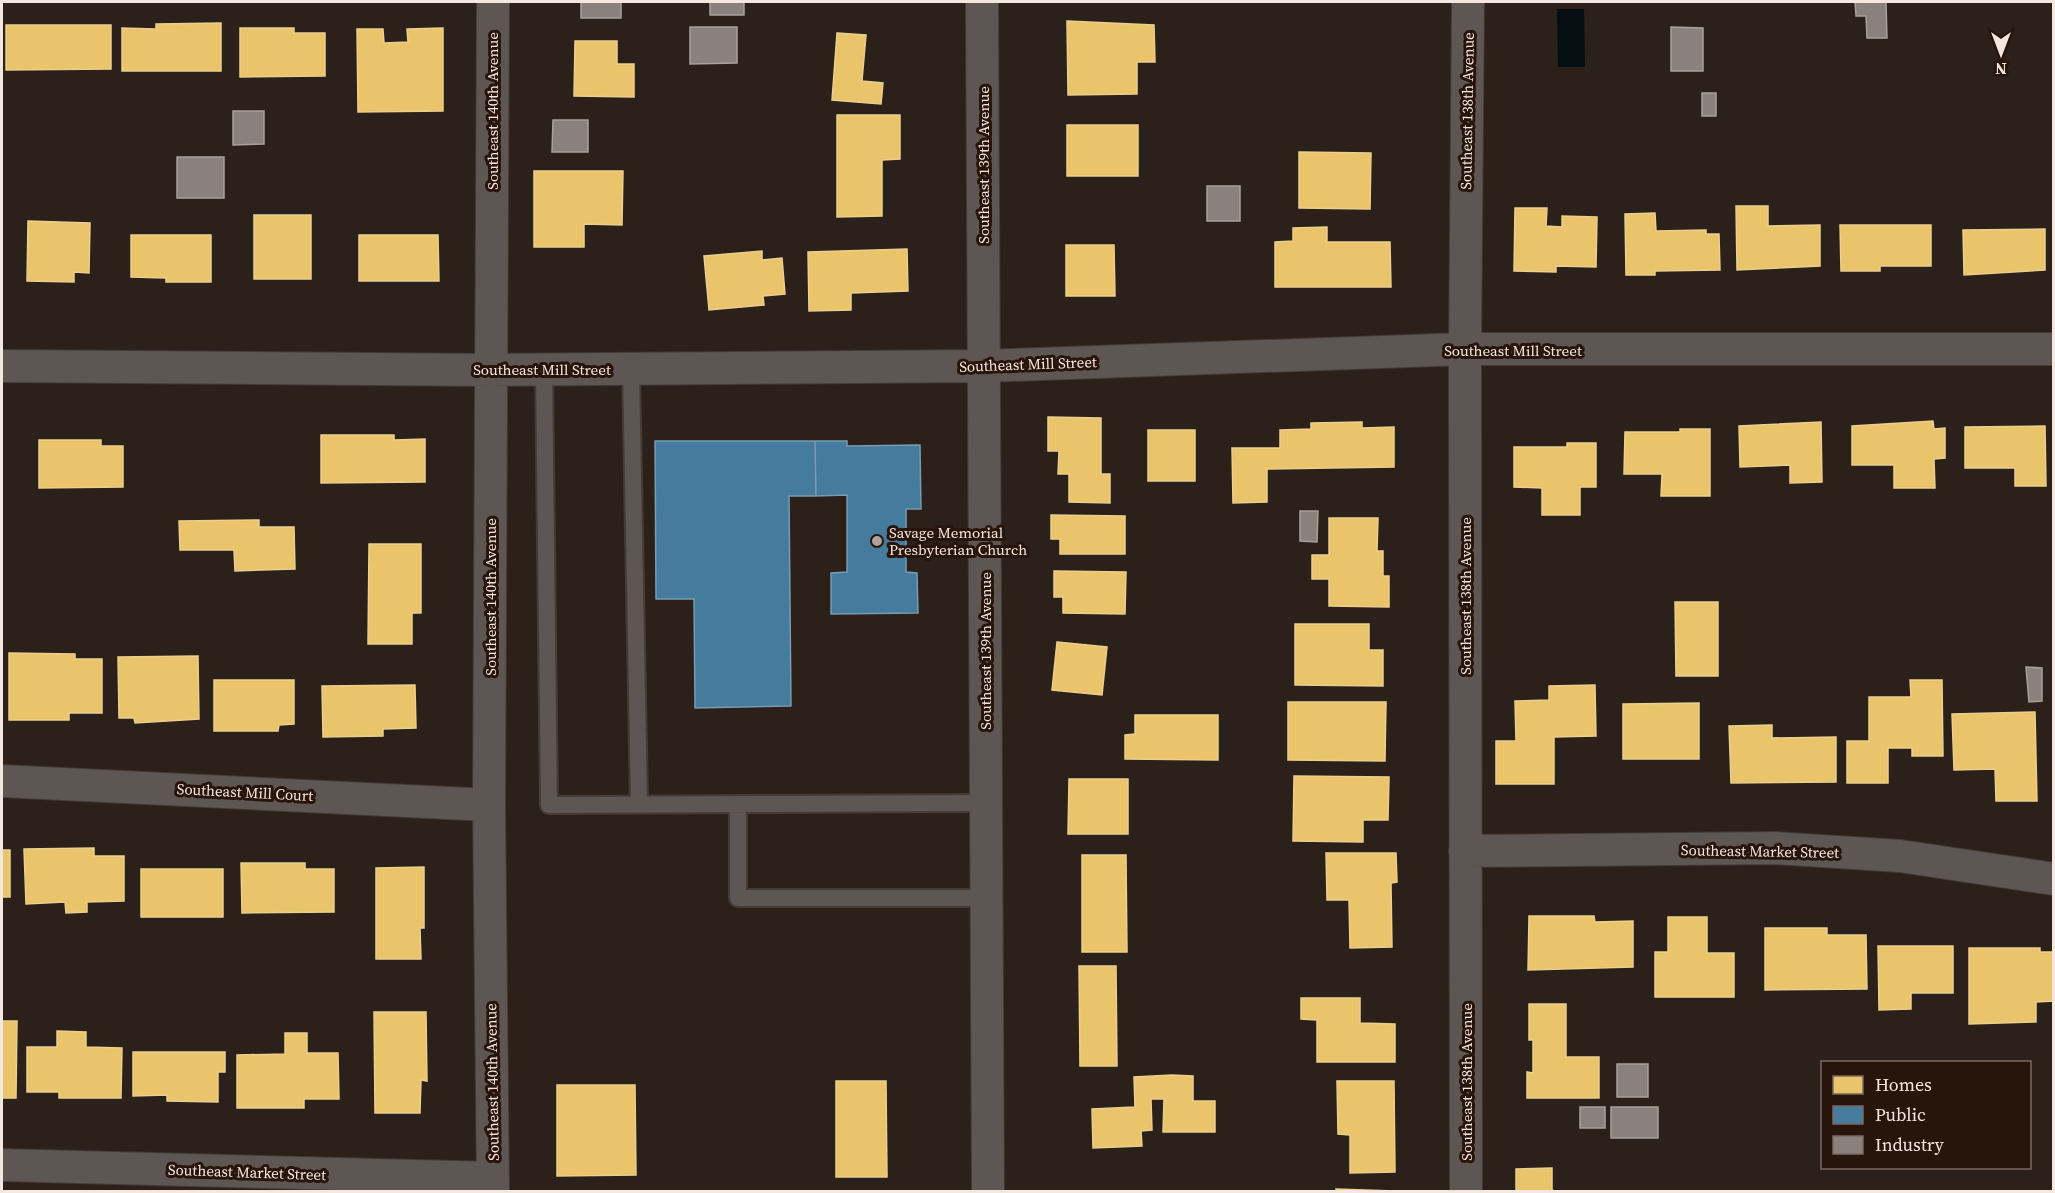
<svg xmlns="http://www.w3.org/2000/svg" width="2055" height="1193" viewBox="0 0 2055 1193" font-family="'Source Serif 4',serif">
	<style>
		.water { fill: #050f13 }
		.homes { fill: #e9c46a; stroke: #ecce8d; stroke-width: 1.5 }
		.public { fill: #457b9d; stroke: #7a9bb1; stroke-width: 1.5 }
		.industry { fill: #8a817c; stroke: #aaa09a; stroke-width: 1.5 }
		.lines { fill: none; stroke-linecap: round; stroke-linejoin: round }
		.service-casing { stroke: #443a36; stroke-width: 20 }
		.minor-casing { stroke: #443a36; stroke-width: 34 }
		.service { stroke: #5e5652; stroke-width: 16 }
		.minor { stroke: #5e5652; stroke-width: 32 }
		.poi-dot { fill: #aea19b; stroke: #27140a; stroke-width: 2 }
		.labels { text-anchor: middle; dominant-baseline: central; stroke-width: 6; stroke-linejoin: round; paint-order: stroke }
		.street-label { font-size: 15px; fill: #f4e7e0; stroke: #27140a }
		.poi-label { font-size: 15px; fill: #f4e7e0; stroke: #27140a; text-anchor: start }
	</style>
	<rect width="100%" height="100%" fill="#2b201a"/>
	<!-- water -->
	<path class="water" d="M1557,9H1584L1585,67H1558Z"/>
	<!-- homes -->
	<path class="homes" d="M1067,21L1154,25L1155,62H1137V94L1068,95Z
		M221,23V71H122V28L156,29V24Z
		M6,25H111V69L6,70Z
		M240,28H294V33H325V76L240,77Z
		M443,28V111L358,112L357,29H383L384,43L408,42L407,29Z
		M837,33L866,35L862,81L883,83L881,104L832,100Z
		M575,41H617V64H634V97L574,96Z
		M837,115H900V159L882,160V216L837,217Z
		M1067,125H1138V176H1067Z
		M1299,152L1371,153L1370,209L1299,208Z
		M534,171H623L622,225L584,224V247H534Z
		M1736,206H1768V226L1820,225V266L1737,270Z
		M1515,208H1547L1546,226L1562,227V216L1597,217L1596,267L1556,266V272L1514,271Z
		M1655,213L1656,231L1706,230V234H1719L1720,270L1655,271V275H1626L1625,214Z
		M254,215H311V279H254Z
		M28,221L90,223L89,273L74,272V282L27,281Z
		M1840,225H1931V266H1880V271H1841Z
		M1327,227V242H1390L1391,287H1275V242L1293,241V228Z
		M2045,229V270L1964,275L1963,230Z
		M131,235H211V282H166V278L131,277Z
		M359,235H438L439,281H359Z
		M1066,245H1114L1115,296H1066Z
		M907,249L908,291L851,293V310L809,311L808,252Z
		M762,251V260L782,258L785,294L763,296L764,305L709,310L704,256Z
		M1048,417L1101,418V474H1110V503L1069,502V474H1058L1059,451H1048Z
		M1933,421L1934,429L1945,428V458L1934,459L1935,488H1894V465H1852V426Z
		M1362,422V428L1394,427V467L1267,469V502L1233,503L1232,448H1280V430L1311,429V423Z
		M1821,422L1822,482L1790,483V465L1740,467L1739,426Z
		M2045,426L2046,486H2015V468H1965V427Z
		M1680,429H1710V496H1661L1662,474H1624L1625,432H1680Z
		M1148,430H1195V481H1148Z
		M321,435H394V440L425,439V482L321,483Z
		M39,440H101V446H123V487L39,488Z
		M1567,443H1596V487H1580V515H1542V488L1514,487V447H1567Z
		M1051,515L1125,516V554H1060V539H1051Z
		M1329,518H1378L1377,551H1383V576H1389V607L1329,606V579H1312V555H1329Z
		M259,520V527H294L295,569L235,571L234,550H180L179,521Z
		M369,544H421V613H412V644H368Z
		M1054,571L1126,572L1125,614L1063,613V597H1054Z
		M1675,602H1718V676H1676Z
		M1295,624H1369V650H1383V686L1295,685Z
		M1057,642L1107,647L1102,695L1052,690Z
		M9,653L75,654V659H102V713H69V720H9Z
		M198,656L199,719L135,723L134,718H119L118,657Z
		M214,680H294V724L279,725L278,731H214Z
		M1910,680H1942L1943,756H1912V748H1888V783H1847V741H1869V697H1911Z
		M415,685L416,728L383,729V736L323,737L322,686Z
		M1595,685L1596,736L1554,737V784H1496V741H1516L1515,701L1549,700V686Z
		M1288,702H1386L1385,761L1288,760Z
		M1699,703V759H1623V704Z
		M2035,712L2037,801H1996L1995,769L1954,770L1952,714Z
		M1135,715H1218V760L1125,759V735L1135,734Z
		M1772,725V738L1836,737V782L1731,783L1729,726Z
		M1294,776L1389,777L1388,820H1363V842L1293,841Z
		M1069,779H1128V834H1068Z
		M94,848V856H124V901L87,902V912L66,913L65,902L26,904L24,849Z
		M2,850H10V897H2Z
		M1326,853H1396L1397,882L1391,883L1392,947L1350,948L1349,900H1327Z
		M1082,855H1126L1127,952H1082Z
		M241,863H305V869H334V912L242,913Z
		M424,867V928H420L421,959H376V868Z
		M141,869H223V917H141Z
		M1529,916H1594L1595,922L1633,921V967L1528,970Z
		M1668,917H1707V953H1734V997H1655V952H1668Z
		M1765,928H1827V935H1866L1867,989L1765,990Z
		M1878,946H1953V993H1911V1009L1879,1010Z
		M1969,948H2040V952H2054V1001L2036,1002V1022L1969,1024Z
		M1079,966H1116L1117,1066H1080Z
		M1301,998H1360V1023L1395,1024V1062H1317V1020L1301,1019Z
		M1529,1004H1566V1057H1599V1098H1527V1072L1533,1073V1040H1529Z
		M374,1012H426L427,1081L421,1080L420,1113H375Z
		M2,1021H17L16,1098H2Z
		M57,1031L86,1032V1047L122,1048L121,1098H59V1092H27V1047H57Z
		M285,1033H307V1053H338L339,1099H304V1108H237V1055L285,1054Z
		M133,1052H225V1072H218V1102L167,1101V1095L133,1096Z
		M1172,1075L1193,1076V1101H1215V1132H1163L1164,1099H1151L1152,1130L1141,1131L1142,1146L1093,1148L1092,1109L1135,1107L1134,1077Z
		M836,1081H886L887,1177H836Z
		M1337,1081H1394L1395,1172L1350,1173V1135L1338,1134Z
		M557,1085H635L636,1175L557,1176Z
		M1552,1168V1190L1557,1192H1516V1169Z
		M1336,1189L1394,1191V1192H1336Z"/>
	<!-- public -->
	<path class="public" d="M655,441H815L816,496H789L791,706L695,708L694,599H656Z
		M815,441H847V446L920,445L921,509H906V572L917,573L918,613L831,614V573L847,572V495L816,496Z"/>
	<!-- industry -->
	<path class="industry" d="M581,2H621V18H581Z
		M710,2H744V15H710Z
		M1855,2H1886L1887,38H1867L1866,16H1856Z
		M690,27H737V63L690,64Z
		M1671,27L1703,28V71H1671Z
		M1702,93H1716V116H1702Z
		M233,111H264V144L233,145Z
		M553,120H588V152H552Z
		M177,157H224V198H177Z
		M1207,186H1240V221H1207Z
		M1300,511H1318L1317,542L1300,541Z
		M2026,667L2042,668V701L2029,702Z
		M1617,1064H1648V1097H1617Z
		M1580,1107H1605V1128H1580Z
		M1611,1107H1658V1138H1611Z"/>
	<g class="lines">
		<defs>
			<path id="service" d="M631,369L639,804
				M544,370L549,805L986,803
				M738,804V898H986"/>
			<path id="minor" d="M493,2L489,805L493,1192
				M982,2L988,1192
				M2,366L491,370L984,366L1465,349H2054
				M2,781L489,805
				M1465,851L1775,848L1900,856L2054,879
				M2,1165L493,1178
				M1466,1192L1465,349L1468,2"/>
		</defs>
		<!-- service casing -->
		<use href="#service" class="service-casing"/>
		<!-- minor casing -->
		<use href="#minor" class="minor-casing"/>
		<!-- service -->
		<use href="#service" class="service"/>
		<!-- minor -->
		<use href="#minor" class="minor"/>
	</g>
	<!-- markers -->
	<circle class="poi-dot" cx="877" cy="541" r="6"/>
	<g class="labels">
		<!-- street labels -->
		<g class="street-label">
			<text transform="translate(492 111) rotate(-90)">Southeast 140th Avenue</text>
			<text transform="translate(1467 111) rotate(-89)">Southeast 138th Avenue</text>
			<text transform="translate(983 165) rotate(-90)">Southeast 139th Avenue</text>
			<text x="1513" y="350">Southeast Mill Street</text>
			<text transform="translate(1028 364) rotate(-2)">Southeast Mill Street</text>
			<text x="542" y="369">Southeast Mill Street</text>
			<text transform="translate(1465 596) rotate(-90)">Southeast 138th Avenue</text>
			<text transform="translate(490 597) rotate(-90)">Southeast 140th Avenue</text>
			<text transform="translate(985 651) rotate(-90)">Southeast 139th Avenue</text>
			<text transform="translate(245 792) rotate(3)">Southeast Mill Court</text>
			<text transform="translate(1760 851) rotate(1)">Southeast Market Street</text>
			<text transform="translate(492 1082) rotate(-91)">Southeast 140th Avenue</text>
			<text transform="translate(1466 1082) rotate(-90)">Southeast 138th Avenue</text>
			<text transform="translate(247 1172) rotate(2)">Southeast Market Street</text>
		</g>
		<!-- poi labels -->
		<g class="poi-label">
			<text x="889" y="532">Savage Memorial<tspan x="889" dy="17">Presbyterian Church</tspan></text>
		</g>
	</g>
	<!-- border -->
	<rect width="2055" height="1193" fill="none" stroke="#f4e7e0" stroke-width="6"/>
	<!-- legend -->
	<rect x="1821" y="1061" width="210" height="108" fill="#27140a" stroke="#796860" stroke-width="1.5"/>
	<rect x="1833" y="1076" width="30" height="18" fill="#e9c46a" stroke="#796860" stroke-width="1.5"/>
	<text x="1875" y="1091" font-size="18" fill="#f4e7e0">Homes</text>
	<rect x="1833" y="1106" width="30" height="18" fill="#457b9d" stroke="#796860" stroke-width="1.5"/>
	<text x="1875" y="1121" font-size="18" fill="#f4e7e0">Public</text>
	<rect x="1833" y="1136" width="30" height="18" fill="#8a817c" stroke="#796860" stroke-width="1.5"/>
	<text x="1875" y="1151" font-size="18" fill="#f4e7e0">Industry</text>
	<!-- north arrow -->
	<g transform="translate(2001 54) rotate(180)" stroke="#27140a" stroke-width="4.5" paint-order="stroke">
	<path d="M0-4.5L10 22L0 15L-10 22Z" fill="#f4e7e0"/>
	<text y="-9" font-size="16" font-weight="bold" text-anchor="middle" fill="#f4e7e0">N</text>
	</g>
</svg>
